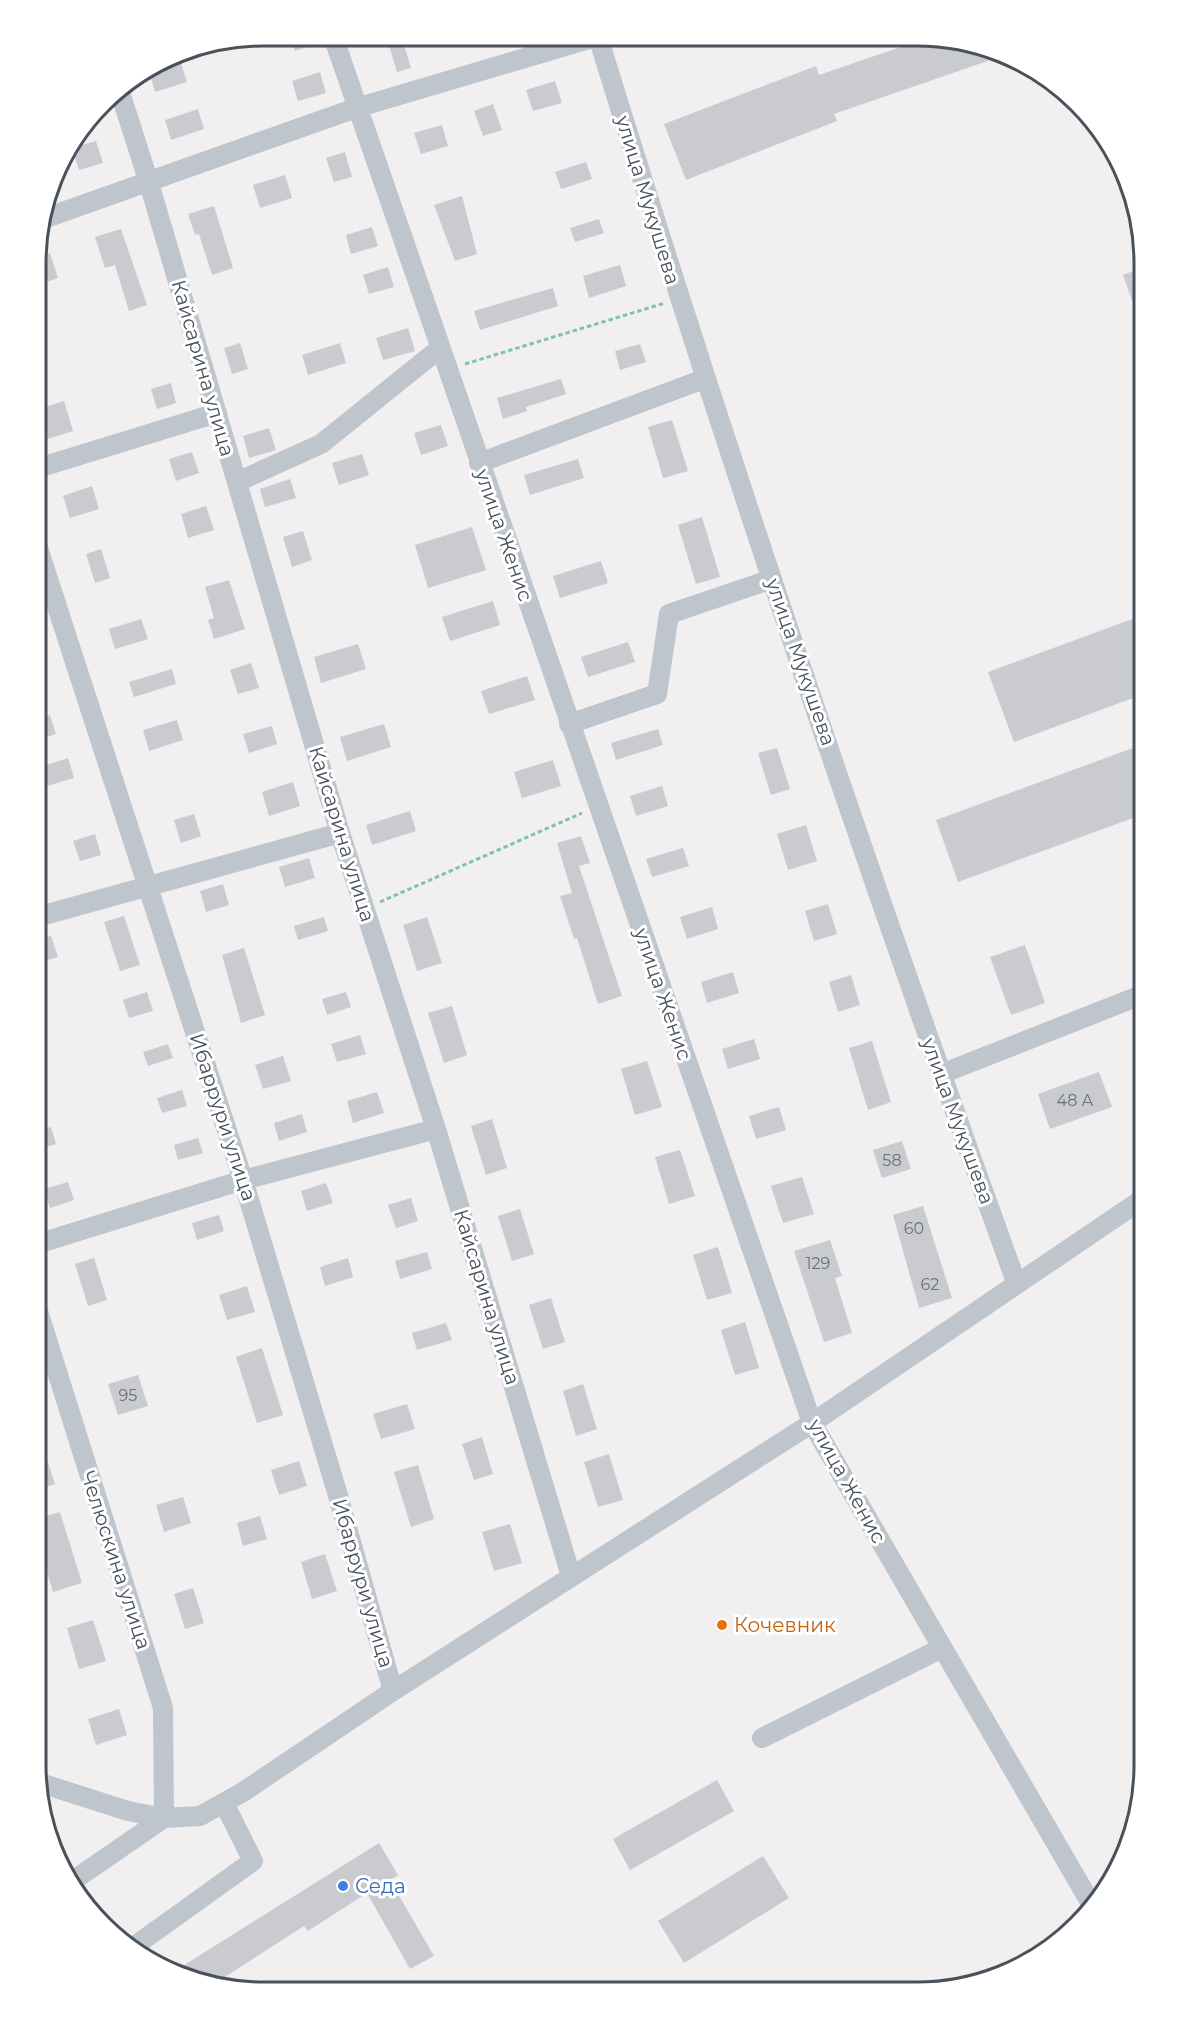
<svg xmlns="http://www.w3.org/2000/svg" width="1180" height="2028" viewBox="0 0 1180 2028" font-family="Montserrat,sans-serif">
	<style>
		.building { fill: #c9cbd1 }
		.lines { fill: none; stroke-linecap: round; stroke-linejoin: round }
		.path { stroke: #7dc5a8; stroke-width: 3; stroke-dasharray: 4.5 3; stroke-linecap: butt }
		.minor { stroke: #bfc5cd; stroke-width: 20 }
		.food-dot { fill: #e8710a; stroke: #fff; stroke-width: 2 }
		.shop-dot { fill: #3f7fe0; stroke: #fff; stroke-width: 2 }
		.labels { text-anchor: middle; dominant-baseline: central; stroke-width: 6; stroke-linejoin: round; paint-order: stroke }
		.number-label { font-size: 16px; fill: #697078 }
		.street-label { font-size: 20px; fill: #49515b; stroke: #fff }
		.food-label { font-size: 20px; fill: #c56008; stroke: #fff; text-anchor: start }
		.shop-label { font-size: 20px; fill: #366cbe; stroke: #fff; text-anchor: start }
		.rim { fill: none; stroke: #49515b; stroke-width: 3 }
	</style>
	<rect width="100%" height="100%" fill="#f1efef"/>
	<!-- building -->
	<path class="building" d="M290,36H321L322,42L295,51Z
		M927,38H946L1005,55L834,114L837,121L686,180L664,124L816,66L819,75Z
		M403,41L411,68L397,72L389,45Z
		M180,60L187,82L155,92L149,71Z
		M320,72L326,93L298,101L292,81Z
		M555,81L562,103L533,111L526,90Z
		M493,104L502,130L483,136L474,111Z
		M198,109L204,129L171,140L165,120Z
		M442,125L448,146L421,154L414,133Z
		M96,141L103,163L79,170L72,148Z
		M345,152L352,177L334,182L326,158Z
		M586,162L592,179L561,189L555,172Z
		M285,175L292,198L260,208L253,185Z
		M462,196L477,254L455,261L434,205Z
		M214,206L233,268L212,275L199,234L195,235L188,214Z
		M599,219L604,233L575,242L570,228Z
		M372,227L378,246L351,254L346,235Z
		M121,229L147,305L129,311L115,265L105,268L95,237Z
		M50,253L58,278L38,285V257Z
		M620,265L626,286L589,298L583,276Z
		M388,267L394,287L369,294L363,275Z
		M1144,267V328L1142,329L1123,275Z
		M553,288L558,306L480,330L474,311Z
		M408,328L415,351L383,360L376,338Z
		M240,343L248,369L232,374L224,348Z
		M340,343L346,363L308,375L302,355Z
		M640,344L646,362L620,370L615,351Z
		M561,379L566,394L526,407L527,411L503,419L497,398Z
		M171,383L176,403L157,409L151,389Z
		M64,401L73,431L44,440L38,420V409Z
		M672,420L688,471L663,478L648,427Z
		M441,425L448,446L421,455L414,433Z
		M269,428L276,450L249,458L243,436Z
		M192,452L199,473L176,481L169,459Z
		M362,454L369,475L339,485L332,463Z
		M578,459L584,478L530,495L524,475Z
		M290,479L296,498L265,507L260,489Z
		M92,486L99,509L70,518L63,496Z
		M206,506L214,530L188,538L181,514Z
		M702,517L720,577L696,584L678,525Z
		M472,527L486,570L428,588L415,545Z
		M303,531L312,560L292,567L283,537Z
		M101,549L110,578L95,583L86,554Z
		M601,561L608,583L560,598L553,576Z
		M229,580L245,629L214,639L208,620L214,618L205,587Z
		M493,601L500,625L450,641L442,617Z
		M1135,618L1144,641V694L1014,742L988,672Z
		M141,619L148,639L115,649L109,629Z
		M628,642L635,662L588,677L581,657Z
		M358,644L366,669L321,683L314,657Z
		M251,663L259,688L238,694L230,670Z
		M172,669L176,684L134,697L129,682Z
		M527,676L535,700L489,714L481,691Z
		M50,715L56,734L37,740V719Z
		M177,720L183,740L149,751L143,730Z
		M384,724L391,747L347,761L340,737Z
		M272,726L277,744L249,753L243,734Z
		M658,729L663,745L616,760L611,743Z
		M1144,744V814L958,882L936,820Z
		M777,748L790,789L771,795L758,753Z
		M68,758L74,778L40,788L37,768Z
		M553,760L561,786L522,798L514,772Z
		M293,782L300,806L269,816L262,792Z
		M662,786L668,806L636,816L630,796Z
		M410,811L416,831L372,845L366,825Z
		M194,814L201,836L181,843L174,820Z
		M806,825L817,861L788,870L777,834Z
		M95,834L101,855L80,861L73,841Z
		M581,836L590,863L579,866L622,996L598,1004L577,938L574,939L560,896L572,893L557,843Z
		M683,848L689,866L652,877L646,859Z
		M309,858L315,878L285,887L279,867Z
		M223,884L229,905L206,912L200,891Z
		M828,904L837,934L814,941L805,911Z
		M712,907L718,929L687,939L680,917Z
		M124,916L140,965L120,971L104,922Z
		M324,917L328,931L298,940L294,926Z
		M427,917L442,963L417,971L403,925Z
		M51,936L58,957L37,963V940Z
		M1025,945L1045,1003L1011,1015L990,957Z
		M244,948L265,1015L241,1023L222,955Z
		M733,972L739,993L707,1003L701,982Z
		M851,975L860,1005L838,1012L829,982Z
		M147,992L153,1011L129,1018L123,1000Z
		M346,992L351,1007L327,1015L322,999Z
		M452,1006L467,1055L444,1063L428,1013Z
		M360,1035L366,1054L337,1062L331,1044Z
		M754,1039L760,1059L728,1069L722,1049Z
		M872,1041L891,1102L868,1110L849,1048Z
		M168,1044L173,1058L148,1066L143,1052Z
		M283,1056L291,1081L263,1089L255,1065Z
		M647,1061L662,1107L635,1115L621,1069Z
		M1099,1072L1112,1107L1050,1129L1038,1094Z
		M182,1090L187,1106L162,1113L157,1098Z
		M377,1092L384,1113L353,1123L347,1101Z
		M779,1107L786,1130L756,1139L749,1116Z
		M302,1114L307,1132L279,1141L274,1123Z
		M492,1119L507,1168L486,1175L471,1126Z
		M51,1127L56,1144L37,1150V1131Z
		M198,1138L203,1153L178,1160L174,1145Z
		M902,1141L911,1169L882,1178L873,1150Z
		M680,1150L695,1196L669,1204L655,1157Z
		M802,1177L814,1214L783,1223L771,1186Z
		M68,1182L74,1200L50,1208L44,1189Z
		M326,1183L333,1203L307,1211L301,1191Z
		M411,1198L418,1221L396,1228L388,1205Z
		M923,1206L952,1298L919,1308L893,1215Z
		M520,1209L534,1254L512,1261L498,1216Z
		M219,1215L224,1231L197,1240L192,1223Z
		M830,1240L842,1276L835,1278L852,1333L824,1342L794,1251Z
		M718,1247L732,1293L707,1300L693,1255Z
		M427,1252L432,1269L400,1279L395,1261Z
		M94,1258L107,1300L88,1306L75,1264Z
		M348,1258L353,1277L325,1286L320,1267Z
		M247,1286L255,1312L227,1320L219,1295Z
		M551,1298L565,1342L543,1349L529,1305Z
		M745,1322L759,1368L735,1375L721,1330Z
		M446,1323L452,1340L417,1350L412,1333Z
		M262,1348L283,1415L257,1423L236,1357Z
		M138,1375L148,1406L118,1415L108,1384Z
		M583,1384L597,1429L576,1436L563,1391Z
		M407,1404L415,1429L381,1439L373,1414Z
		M36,1435H39L55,1484L36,1490Z
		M482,1437L493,1474L474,1480L462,1444Z
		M609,1454L623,1500L598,1507L584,1462Z
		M299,1461L307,1486L279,1495L271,1470Z
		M418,1465L434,1519L411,1527L394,1472Z
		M183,1497L191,1523L164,1532L156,1505Z
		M60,1512L82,1583L53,1592L36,1537V1519Z
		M260,1516L267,1539L243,1546L237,1523Z
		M510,1524L522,1563L494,1571L482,1532Z
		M325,1554L337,1591L312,1599L301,1562Z
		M193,1588L204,1623L185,1629L174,1594Z
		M93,1620L106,1661L79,1669L67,1628Z
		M119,1709L127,1735L96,1745L88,1719Z
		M717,1780L734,1811L630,1870L613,1839Z
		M379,1843L398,1875L390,1880L434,1956L410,1969L367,1893L308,1931L304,1926L214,1984L188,1978L181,1967Z
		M763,1856L789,1898L684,1963L658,1921Z"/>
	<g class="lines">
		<!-- path -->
		<path class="path" d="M465,364L665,303
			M380,902L582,813"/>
		<!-- minor -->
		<path class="minor" d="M333,36L812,1423L1093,1907
			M598,37C727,455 867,871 1016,1282
			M119,89L149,183L340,833L436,1129L571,1576
			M43,219L356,108L596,37
			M479,463L704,379
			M38,468L217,413
			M237,482L321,444L439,349
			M38,548L243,1180L337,1492L393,1691
			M569,724L657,694L669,614L772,579
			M37,917L340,833
			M941,1074L1144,994
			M37,1244L243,1180L436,1129
			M37,1308L163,1708L164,1818
			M762,1738L942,1648
			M40,1783L128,1811L164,1818L200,1816L243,1792L393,1691L812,1423L1144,1198
			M71,1882L164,1818
			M135,1950L136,1945L253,1861L224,1803"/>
	</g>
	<!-- markers -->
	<circle class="food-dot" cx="722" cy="1625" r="6"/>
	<circle class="shop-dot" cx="343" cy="1886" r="6"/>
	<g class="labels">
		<!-- number labels -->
		<g class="number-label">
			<text x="1075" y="1100">48 А</text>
			<text x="892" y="1160">58</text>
			<text x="914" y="1228">60</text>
			<text x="818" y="1263">129</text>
			<text x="930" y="1284">62</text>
			<text x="128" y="1395">95</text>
		</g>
		<!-- street labels -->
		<g class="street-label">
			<text transform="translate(648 200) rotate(73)">улица Мукушева</text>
			<text transform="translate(203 368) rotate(74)">Кайсарина улица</text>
			<text transform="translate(504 535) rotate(71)">улица Женис</text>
			<text transform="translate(801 662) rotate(71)">улица Мукушева</text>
			<text transform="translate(342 834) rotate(73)">Кайсарина улица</text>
			<text transform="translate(663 994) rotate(71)">улица Женис</text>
			<text transform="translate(223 1117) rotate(72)">Ибаррури улица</text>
			<text transform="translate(958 1121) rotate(70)">улица Мукушева</text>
			<text transform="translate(487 1297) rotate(73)">Кайсарина улица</text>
			<text transform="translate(847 1481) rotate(61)">улица Женис</text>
			<text transform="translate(116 1560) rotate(72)">Челюскина улица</text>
			<text transform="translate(363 1583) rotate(74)">Ибаррури улица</text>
		</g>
		<!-- food labels -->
		<g class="food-label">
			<text x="734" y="1625">Кочевник</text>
		</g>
		<!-- shop labels -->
		<g class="shop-label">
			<text x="355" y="1886">Седа</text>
		</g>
	</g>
	<!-- crop -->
	<path d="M0 0H1180V2028H0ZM263 46H917A217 217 0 0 1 1134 263V1765A217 217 0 0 1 917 1982H263A217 217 0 0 1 46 1765V263A217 217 0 0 1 263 46Z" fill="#fff" fill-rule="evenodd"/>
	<path class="rim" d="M263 46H917A217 217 0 0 1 1134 263V1765A217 217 0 0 1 917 1982H263A217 217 0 0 1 46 1765V263A217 217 0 0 1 263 46Z"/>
</svg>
